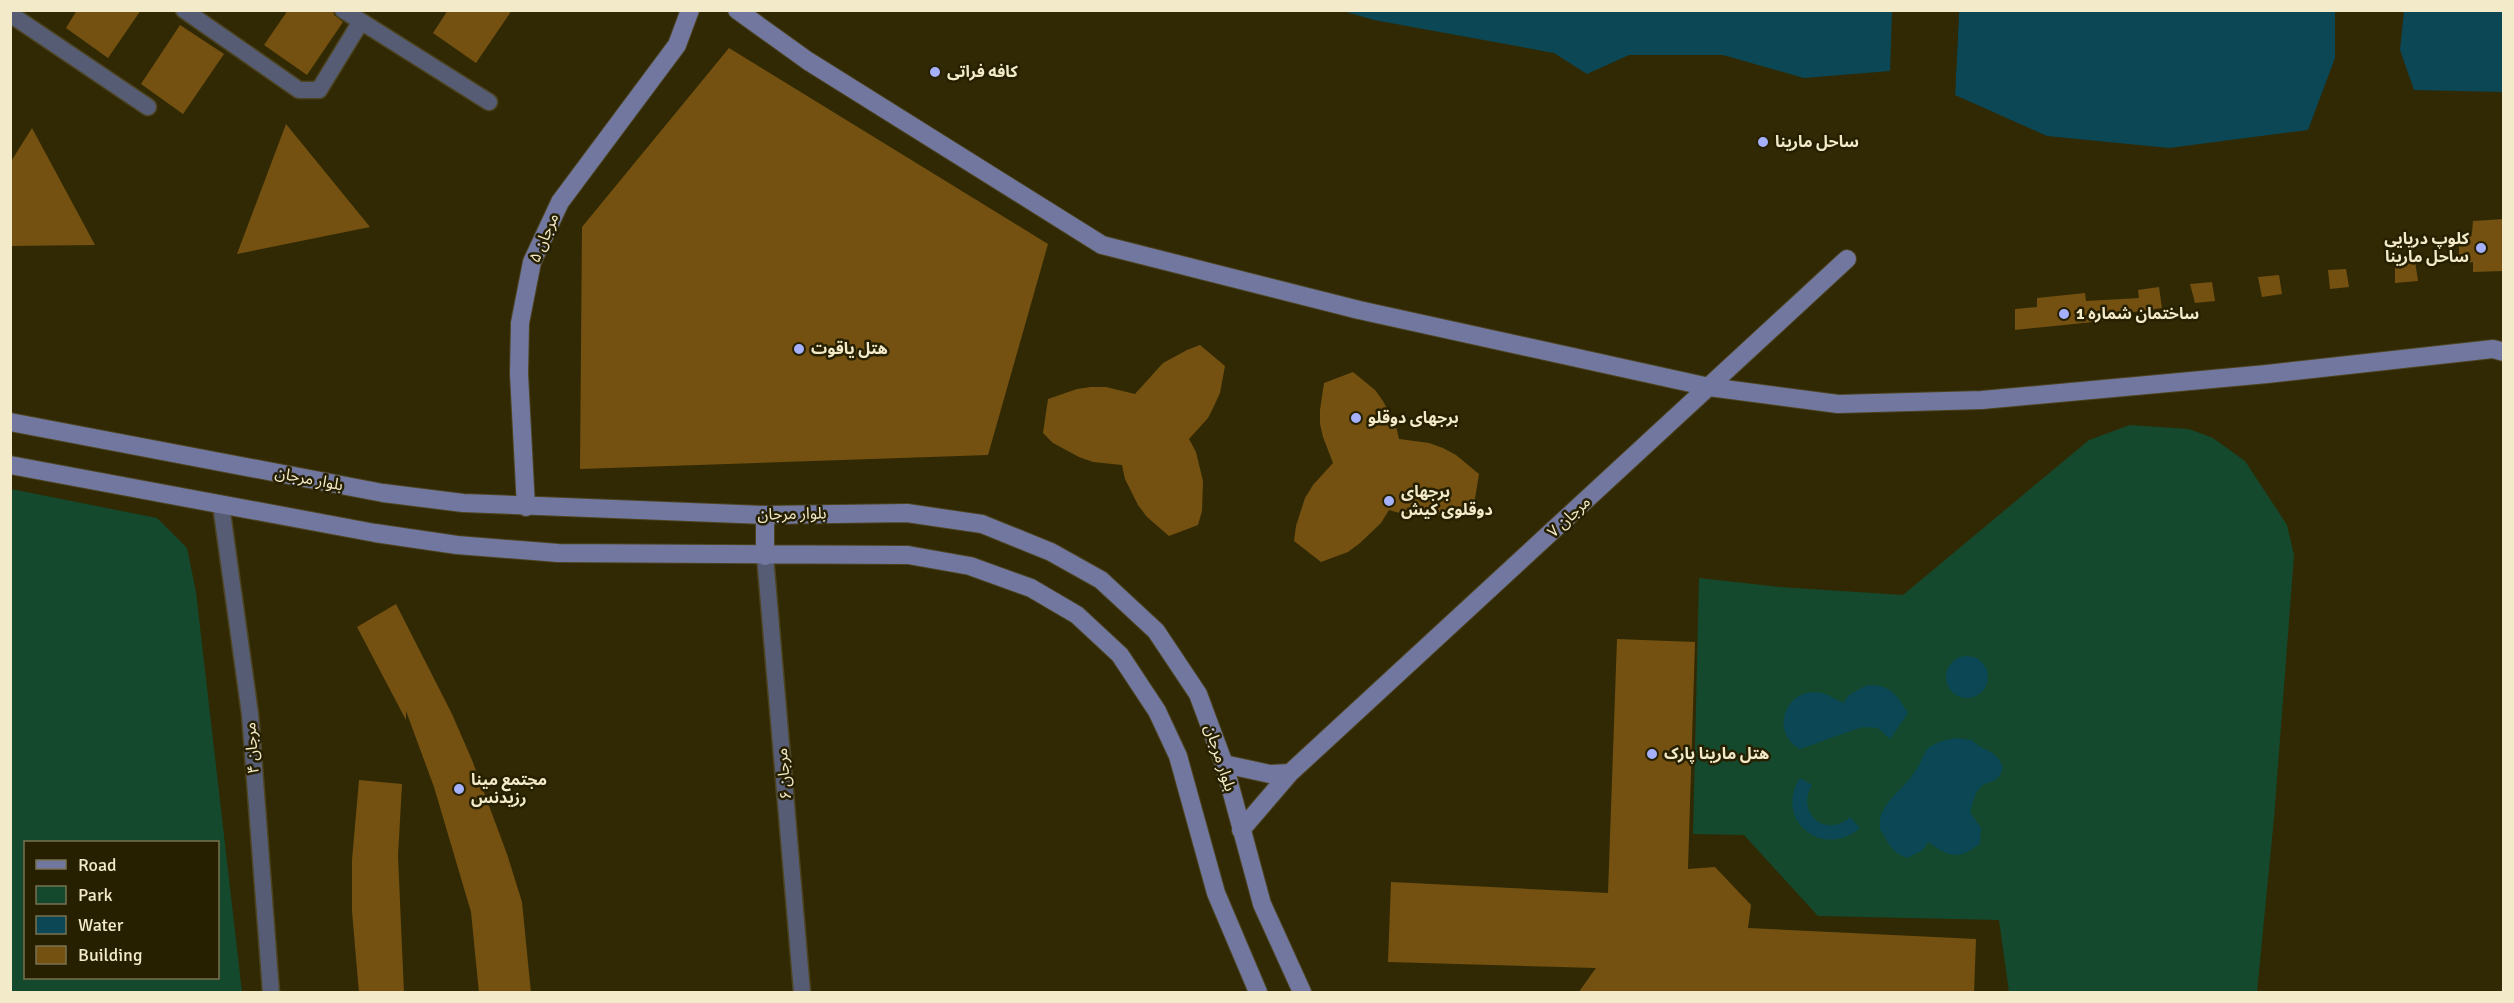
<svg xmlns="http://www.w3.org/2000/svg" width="2514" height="1003" viewBox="0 0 2514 1003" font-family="Signika,'Noto Sans Arabic',sans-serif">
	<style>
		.green { fill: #14492d; fill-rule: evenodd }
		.water { fill: #0b4754 }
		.pier { fill: #312904 }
		.building { fill: #745111 }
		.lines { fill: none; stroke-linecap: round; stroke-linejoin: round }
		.street-casing { stroke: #4c4420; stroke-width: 19 }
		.secondary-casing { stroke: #4c4420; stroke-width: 20 }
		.street { stroke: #575c75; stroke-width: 16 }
		.secondary { stroke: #71779f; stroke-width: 18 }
		.poi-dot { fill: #a5b1fc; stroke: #272000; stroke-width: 2 }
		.labels { text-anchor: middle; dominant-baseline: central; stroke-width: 5; stroke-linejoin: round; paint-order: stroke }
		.poi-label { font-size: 16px; font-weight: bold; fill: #f2eac9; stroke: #272000; text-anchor: start }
		.street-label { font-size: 16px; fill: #f2eac9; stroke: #272000 }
	</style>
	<rect width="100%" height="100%" fill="#312904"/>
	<!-- green -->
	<path class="green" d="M2130,425L2189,429L2213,438L2245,461L2287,525L2294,555L2274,818L2257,992H2009L1999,920L1818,916L1744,835L1693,834L1699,578L1780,587L1903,595L2089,440Z
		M11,489L157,518L187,548L196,592L242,992H11ZM26,842H218V978H26Z"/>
	<!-- water -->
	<path class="water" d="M1343,11H1892L1890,71L1804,78L1723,55H1629L1587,74L1554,53L1374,20Z
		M1959,11H2335V58L2308,130L2169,148L2047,136L1955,95Z
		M2404,11H2503V92L2414,90L2400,50Z
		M1946 677a21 21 0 1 1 42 0a21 21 0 1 1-42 0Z
		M1867,685C1890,684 1897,695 1908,713L1890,739L1878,728L1862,727L1800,749C1768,732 1787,685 1822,693C1829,695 1837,700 1843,703L1849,695Z
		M1955,738L1972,740C1984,753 1996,748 2003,768C1997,787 1988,778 1979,789C1974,794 1973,805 1970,812L1981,828L1980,843C1959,861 1949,857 1928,842L1923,850L1907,858C1897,854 1891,849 1886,839C1885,836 1880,831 1880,827C1877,806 1902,790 1912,776C1930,751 1918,746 1955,738Z
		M1800,778L1812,785C1795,813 1826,839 1850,817L1860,828C1823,860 1773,820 1800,778Z"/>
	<!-- pier -->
	<path class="pier" d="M1956,10L1959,11L1955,95L1952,94Z"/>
	<!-- building -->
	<path class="building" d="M77,10H141L108,58L66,28Z
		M288,10H333L334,15L343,22L307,75L264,45Z
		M448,10H512L476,63L433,33Z
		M180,25L224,54L183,114L141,84Z
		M729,48L1048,244L988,455L580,469L582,227Z
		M286,124L370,227L237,254Z
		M32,128L95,245L10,246V163Z
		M2504,219V271L2473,272V262L2459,264V233H2472L2473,221Z
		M2415,261L2418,281L2395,283V263Z
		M2346,269L2349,287L2330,289L2328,270Z
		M2279,275L2282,294L2262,297L2258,277Z
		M2212,282L2215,301L2195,303L2190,284Z
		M2159,287L2162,308L2112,315L2113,320L2015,330V309L2037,307V298L2085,293L2086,301L2139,298L2138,290Z
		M1200,345L1225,366L1220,393L1214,406L1208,418L1189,439L1196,452L1203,481L1202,511L1198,525L1169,536L1147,517L1138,505L1125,479L1122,465L1093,462L1079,457L1053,443L1043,433L1048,399L1077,389L1091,387H1106L1135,394L1163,363L1187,350Z
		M1353,372L1375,390L1383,401L1396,426L1399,439L1429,443L1443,448L1456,455L1479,474L1474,505L1460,511L1432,517L1403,514L1389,510L1381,523L1360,543L1348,552L1321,562L1294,541L1296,526L1305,498L1313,485L1333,463L1323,437L1320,424V410L1324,383Z
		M396,604L452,714L472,760L507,854L522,902L531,993H479L471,912L434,787L406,711V720L357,627Z
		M1617,639L1695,642L1688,869L1715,867L1751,905L1748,928L1976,939L1974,993H1578L1596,968L1388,962L1391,882L1608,893Z
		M359,780L402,784L398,856L404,993H359L352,911V860Z"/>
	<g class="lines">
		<defs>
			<path id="street" d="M184,10L299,90H319L360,23
				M343,10L489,102
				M10,14L148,107
				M221,505L250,714L271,992
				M765,556L802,992"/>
			<path id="secondary" d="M737,10L808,61L1102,245L1359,310L1709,387L1838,404L1982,400L2267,374L2493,349L2504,352
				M10,422L383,493L463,503L765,515L907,513L982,524L1051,552L1101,580L1156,631L1198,694L1224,764L1262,904L1302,992
				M10,465L375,533L457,545L558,553L908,555L970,566L1031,588L1077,615L1120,655L1157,711L1178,756L1216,893L1258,992
				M526,507L519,374L520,323L532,262L560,202L677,45L690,10
				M765,515V556
				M1224,764L1270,774L1290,773
				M1241,830L1290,773L1847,259"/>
		</defs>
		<!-- street casing -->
		<use href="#street" class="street-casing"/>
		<!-- secondary casing -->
		<use href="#secondary" class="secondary-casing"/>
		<!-- street -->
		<use href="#street" class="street"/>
		<!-- secondary -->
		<use href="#secondary" class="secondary"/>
	</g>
	<!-- markers -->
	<g class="poi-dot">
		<circle cx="935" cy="72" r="6"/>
		<circle cx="1763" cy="142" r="6"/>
		<circle cx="2481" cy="248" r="6"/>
		<circle cx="2064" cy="314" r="6"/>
		<circle cx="799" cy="349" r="6"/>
		<circle cx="1356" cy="418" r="6"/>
		<circle cx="1389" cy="501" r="6"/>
		<circle cx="1652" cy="754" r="6"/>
		<circle cx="459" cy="789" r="6"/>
	</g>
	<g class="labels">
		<!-- poi labels -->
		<g class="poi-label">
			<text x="947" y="72">کافه فراتی</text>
			<text x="1775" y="142">ساحل مارینا</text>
			<text x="2469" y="239" text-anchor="end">کلوپ دریایی<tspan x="2469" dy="18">ساحل مارینا</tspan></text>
			<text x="2076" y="314">ساختمان شماره 1</text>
			<text x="811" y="349">هتل یاقوت</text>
			<text x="1368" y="418">برجهای دوقلو</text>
			<text x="1401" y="492">برجهای<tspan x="1401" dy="18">دوقلوی کیش</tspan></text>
			<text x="1664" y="754">هتل مارینا پارک</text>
			<text x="471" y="780">مجتمع مینا<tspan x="471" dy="18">رزیدنس</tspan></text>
		</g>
		<!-- street labels -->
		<g class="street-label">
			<text transform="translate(544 238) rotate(-67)">مرجان ۵</text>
			<text transform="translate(309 479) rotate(11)">بلوار مرجان</text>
			<text transform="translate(792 514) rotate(-1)">بلوار مرجان</text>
			<text transform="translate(1569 517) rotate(-43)">مرجان ۷</text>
			<text transform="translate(252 748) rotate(-94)">مرجان ۴</text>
			<text transform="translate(1220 758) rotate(72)">بلوار مرجان</text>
			<text transform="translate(784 774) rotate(-95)">مرجان ۶</text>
		</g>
	</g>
	<!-- border -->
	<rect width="2514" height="1003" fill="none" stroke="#f2eac9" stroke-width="24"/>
	<!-- legend -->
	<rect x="24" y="841" width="195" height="138" fill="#272000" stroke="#787150" stroke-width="1.5"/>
	<rect x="36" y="860" width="30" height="9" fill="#71779f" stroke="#787150" stroke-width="1.5"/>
	<text x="78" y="871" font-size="18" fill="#f2eac9">Road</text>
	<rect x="36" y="886" width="30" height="18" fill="#14492d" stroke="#787150" stroke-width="1.5"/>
	<text x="78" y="901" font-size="18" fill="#f2eac9">Park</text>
	<rect x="36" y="916" width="30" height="18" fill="#0b4754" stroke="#787150" stroke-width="1.5"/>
	<text x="78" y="931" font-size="18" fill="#f2eac9">Water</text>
	<rect x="36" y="946" width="30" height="18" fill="#745111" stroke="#787150" stroke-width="1.5"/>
	<text x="78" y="961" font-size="18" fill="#f2eac9">Building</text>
</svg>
